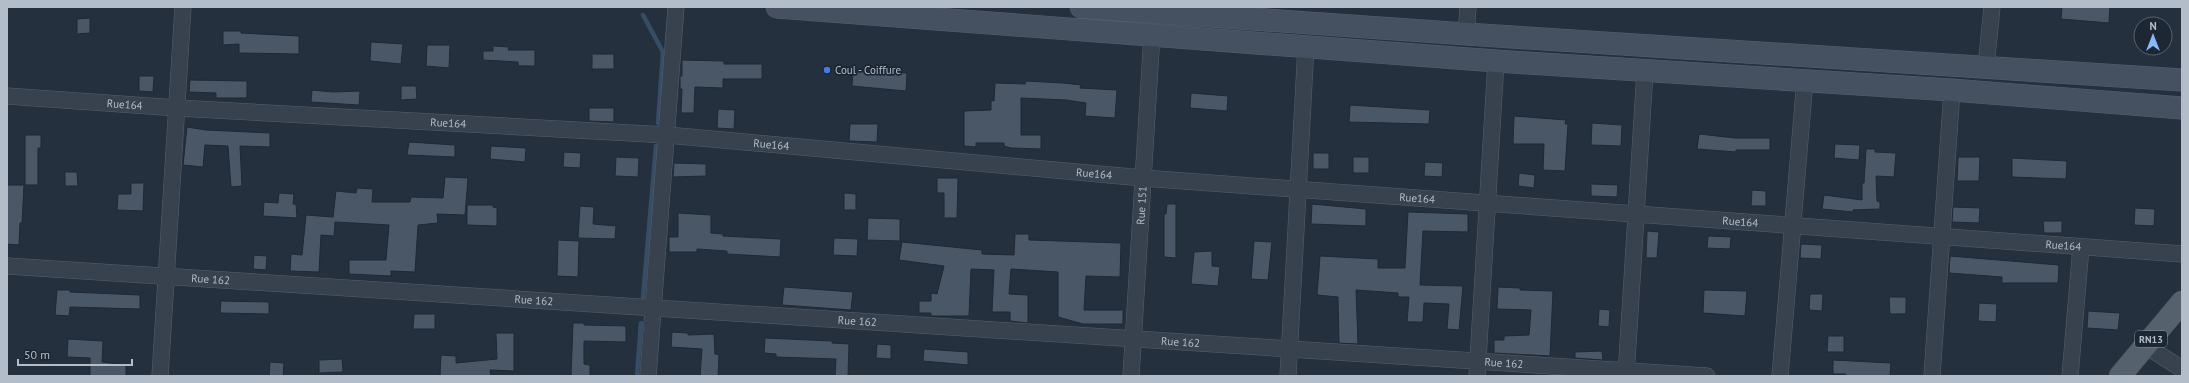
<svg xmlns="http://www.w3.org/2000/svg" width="2189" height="383" viewBox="0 0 2189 383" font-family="'PT Sans',sans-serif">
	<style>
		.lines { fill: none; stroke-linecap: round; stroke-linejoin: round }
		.stream { stroke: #374d65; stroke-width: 4.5 }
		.building { fill: #495767; stroke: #1f2935 }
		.minor-casing { stroke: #56606c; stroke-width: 17 }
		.secondary-casing { stroke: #56606c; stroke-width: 23 }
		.primary-casing { stroke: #414b57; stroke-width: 23 }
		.minor { stroke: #38424e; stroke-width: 16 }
		.secondary { stroke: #455161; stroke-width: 22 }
		.primary { stroke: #56616e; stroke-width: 22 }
		.shop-dot { fill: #3f7fe0; stroke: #1d2733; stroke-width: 1.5 }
		.labels { text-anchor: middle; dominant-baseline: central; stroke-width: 3.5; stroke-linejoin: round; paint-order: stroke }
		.shield { fill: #1d2733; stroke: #86909c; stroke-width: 1 }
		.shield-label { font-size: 10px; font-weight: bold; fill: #b3bdc9 }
		.poi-label { font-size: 11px; fill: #b3bdc9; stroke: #1d2733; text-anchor: start }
		.street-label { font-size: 11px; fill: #b3bdc9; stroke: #1d2733 }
	</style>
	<rect width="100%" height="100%" fill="#24303e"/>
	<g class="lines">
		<!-- stream -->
		<path class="stream" d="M643,15L663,52L658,123
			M643,297L656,146
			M637,376L641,323"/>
	</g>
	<!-- building -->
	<path class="building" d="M2062,7H2110L2109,23L2061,19Z
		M90,18V33L77,34V19Z
		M223,31H241V33L299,36V54L239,53V44L223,45Z
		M371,42L403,44L401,64L370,61Z
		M427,45H450L449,68L426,66Z
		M493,46L509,47L508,50H535V66H518V62L483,60V51H493Z
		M592,54H614V69H592Z
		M682,60L724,61V64H762V79H723V88L695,87L694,113H681L682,89H680V76H682Z
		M853,71L907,73L906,91L852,86Z
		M139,76H154L153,92L139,91Z
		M190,80L247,81V98H216V93L189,92Z
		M1026,81L1063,83L1081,85L1080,88L1117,90L1115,118L1085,116L1086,103L1066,100L1021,98V135H1041V149L1011,148L1004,146V143H976V147L964,146V111L991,110V100L994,101L995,83L1025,84Z
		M401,86H416L417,99L401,100Z
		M312,90L333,92L360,91L359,105L311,102Z
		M1191,93L1228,96L1227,111L1190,108Z
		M1350,105L1430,110L1429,124L1349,122Z
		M589,108H614V122L589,121Z
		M718,109L735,110L734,129L717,128Z
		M1514,116L1566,120L1565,124H1568L1565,171L1543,170L1544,144H1513Z
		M1592,123L1622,125L1621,146L1591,145Z
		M850,124H878L877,142L849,141Z
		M187,127L206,130L270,133V147L240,146L242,186L231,187L228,146L205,145L203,167L183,165Z
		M1699,134L1735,138H1770V150H1736V152L1697,149Z
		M25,135H41V148H38V185H25Z
		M409,142L455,145V157L407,155Z
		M1835,144L1860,145L1859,160L1834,158Z
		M491,146L526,148L525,162L490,159Z
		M1866,149H1875V152L1896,153L1894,177L1876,176L1877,201L1880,202V209L1853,210V212L1822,209L1824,195L1862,200V183H1864Z
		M564,152L581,153L580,168L563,167Z
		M1313,153H1329V169H1313Z
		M616,157L639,158L638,177L615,176Z
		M1353,157H1369V173H1353Z
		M1958,157H1980L1979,181H1957Z
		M2012,158L2067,161L2066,179L2012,177Z
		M1425,162L1443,163L1442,177L1424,176Z
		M674,163L706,164V176L673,177Z
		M65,172H77L78,186H65Z
		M1519,173L1535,175L1534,188L1518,186Z
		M445,177L468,178L465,215L437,214L438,223L418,225L415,272L391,271V276L349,274V260H386L389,225L335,222L334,236L321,235L319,272L290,271L291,254L302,255L306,215L333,217L336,191L356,193L357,188L373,189L372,202H410L411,197L443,198Z
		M937,178H958L957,218H944V193H937Z
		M131,183H144L143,211L117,210L118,194H131Z
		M1591,184L1618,185L1617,197L1591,196Z
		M7,185H24L22,223H20L19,245L7,244Z
		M1752,190L1766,191V206H1751Z
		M279,193L294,194L293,204H296L297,218L263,216L264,202L278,203Z
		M844,193L856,194V210H844Z
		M1167,204H1176V258L1164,257V214H1166Z
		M1312,204L1366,209V226L1311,224Z
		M467,205H493V207L497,208V226L467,225Z
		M580,206L594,207L593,224L616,226L615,239L578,238Z
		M1953,207L1980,208L1979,223L1952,222Z
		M2135,208L2155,209L2154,226L2134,225Z
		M1408,212L1468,214V232L1423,231L1420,285L1463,286L1459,330L1447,329L1449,304L1424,303L1423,322H1407L1409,297H1398V293L1356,290L1358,344L1339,343L1338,297L1317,295L1320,256L1378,259V268H1405Z
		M678,213L711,215V233L723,234V236L781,239L780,257L727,254V251L697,249V252H669V237H678Z
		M868,218L900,219V241L867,240Z
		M2043,221H2062V233H2044Z
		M1647,231L1659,232L1657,258H1646Z
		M1015,234H1029V240L1121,243L1120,277L1086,276L1084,310H1123V324H1083L1058,317V272L1011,269L1009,294L1028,295V323L1010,321V312H992L994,270L971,269L969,316H931V313H919V301H931V293L937,294L944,266L899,260L902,242L982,250V254L1014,255Z
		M1708,236L1731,237L1730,249L1707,248Z
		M834,238L858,239L857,256L833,255Z
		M558,240L579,241L578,277L557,276Z
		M1254,241L1272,242L1268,280L1251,279Z
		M1801,244L1822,245L1821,259L1800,258Z
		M1212,251V266L1220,267L1218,286L1191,284L1194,252Z
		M254,255L267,256L266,270L253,269Z
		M1950,256L2059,265L2058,283H2002V277L1949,273Z
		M784,287L853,292L851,310L782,305Z
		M1498,287L1520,288V290L1553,291L1550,356L1494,353V340H1504V336L1529,335L1531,310L1497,309Z
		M57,290H70V292L140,295V309L70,307L69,316L55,315Z
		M1704,290L1747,291L1745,316L1703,313Z
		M1810,294H1823L1822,311L1809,310Z
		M1889,297H1906V314H1890Z
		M221,301L269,302V314L220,313Z
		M1979,303L1997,304L1996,322L1978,321Z
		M1599,309L1610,310L1609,327L1598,326Z
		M2088,311L2120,313L2118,330L2087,328Z
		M414,314H435V329H413Z
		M573,323H584V325L626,326V342L584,341V364L590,365V376H571Z
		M672,332L688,333V335L714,334L715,354L719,355L718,376H700L702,349L671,347Z
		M496,333H514V371L490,370L491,376H440L441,355L456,356V363L497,359Z
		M1828,336H1844V352H1827Z
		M765,338L832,341V343L849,344L848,376H835L836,359L776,357V354L764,353Z
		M68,339L103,341L102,362L126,365V376H90V358L67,357Z
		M877,344L891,345V359L876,358Z
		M924,349L968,352V365L923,361Z
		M1602,351L1603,360L1575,358V352Z
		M342,359L343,372L319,373V360Z
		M1833,360L1891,363L1890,376H1846V374H1833Z
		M270,362L284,363L283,376H269Z"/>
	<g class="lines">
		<defs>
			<g id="minor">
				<path d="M1466,34L1468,7"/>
				<path d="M1986,67L1992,7"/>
				<path id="s1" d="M7,96L177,108L667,135L1143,178L2182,254"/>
				<path id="s2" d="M7,266L1707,376"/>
				<path d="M2146,346L2182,369"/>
				<path d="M160,376L183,7"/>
				<path d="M648,376L676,7"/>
				<path id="s3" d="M1131,376L1152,34"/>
				<path d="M1288,376L1306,46"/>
				<path d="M1477,376L1496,61"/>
				<path d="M1626,376L1645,71"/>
				<path d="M1780,376L1805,80"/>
				<path d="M1932,376L1952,90"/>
				<path d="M2070,376L2081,247"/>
			</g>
			<path id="secondary" d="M777,7L1496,61L1952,90L2182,108
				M1081,7L1466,34L2182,80"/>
			<path id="primary" d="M2120,376L2182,302"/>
		</defs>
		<!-- minor casing -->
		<use href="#minor" class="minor-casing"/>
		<!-- secondary casing -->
		<use href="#secondary" class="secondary-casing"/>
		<!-- primary casing -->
		<use href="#primary" class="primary-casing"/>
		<!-- minor -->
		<use href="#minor" class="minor"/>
		<!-- secondary -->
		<use href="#secondary" class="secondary"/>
		<!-- primary -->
		<use href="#primary" class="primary"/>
	</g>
	<!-- markers -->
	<circle class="shop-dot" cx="827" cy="70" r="4"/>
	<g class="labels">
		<!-- shield labels -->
		<rect class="shield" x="2135" y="331" width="32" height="16" rx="3"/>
		<g class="shield-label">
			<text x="2151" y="339">RN13</text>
		</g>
		<!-- poi labels -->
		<g class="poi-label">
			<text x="835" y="70">Coul - Coiffure</text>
		</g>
		<!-- street labels -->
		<g class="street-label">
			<text stroke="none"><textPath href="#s1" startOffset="118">Rue164</textPath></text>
			<text stroke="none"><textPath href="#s1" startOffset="442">Rue164</textPath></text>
			<text stroke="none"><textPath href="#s1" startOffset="766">Rue164</textPath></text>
			<text stroke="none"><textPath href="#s1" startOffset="1090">Rue164</textPath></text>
			<text stroke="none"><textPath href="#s1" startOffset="1414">Rue164</textPath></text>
			<text stroke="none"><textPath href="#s3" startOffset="171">Rue 151</textPath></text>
			<text stroke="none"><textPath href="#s1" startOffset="1738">Rue164</textPath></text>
			<text stroke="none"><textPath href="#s1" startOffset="2062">Rue164</textPath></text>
			<text stroke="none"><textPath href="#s2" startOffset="204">Rue 162</textPath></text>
			<text stroke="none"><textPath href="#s2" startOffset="528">Rue 162</textPath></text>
			<text stroke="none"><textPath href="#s2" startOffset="852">Rue 162</textPath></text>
			<text stroke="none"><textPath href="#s2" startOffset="1176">Rue 162</textPath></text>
			<text stroke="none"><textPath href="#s2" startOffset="1500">Rue 162</textPath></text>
		</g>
	</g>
	<!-- border -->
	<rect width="2189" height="383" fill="none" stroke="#b3bdc9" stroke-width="16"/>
	<!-- north arrow -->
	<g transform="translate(2153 36)"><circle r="19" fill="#1d2733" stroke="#59636f"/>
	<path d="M0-3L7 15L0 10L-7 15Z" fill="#88b9f9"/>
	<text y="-6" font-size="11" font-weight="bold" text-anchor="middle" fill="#b3bdc9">N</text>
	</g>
	<!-- scale -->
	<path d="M18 359v6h114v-6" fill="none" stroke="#b3bdc9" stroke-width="2"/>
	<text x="24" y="359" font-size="12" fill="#b3bdc9" stroke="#1d2733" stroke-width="3" paint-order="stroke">50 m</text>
</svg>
